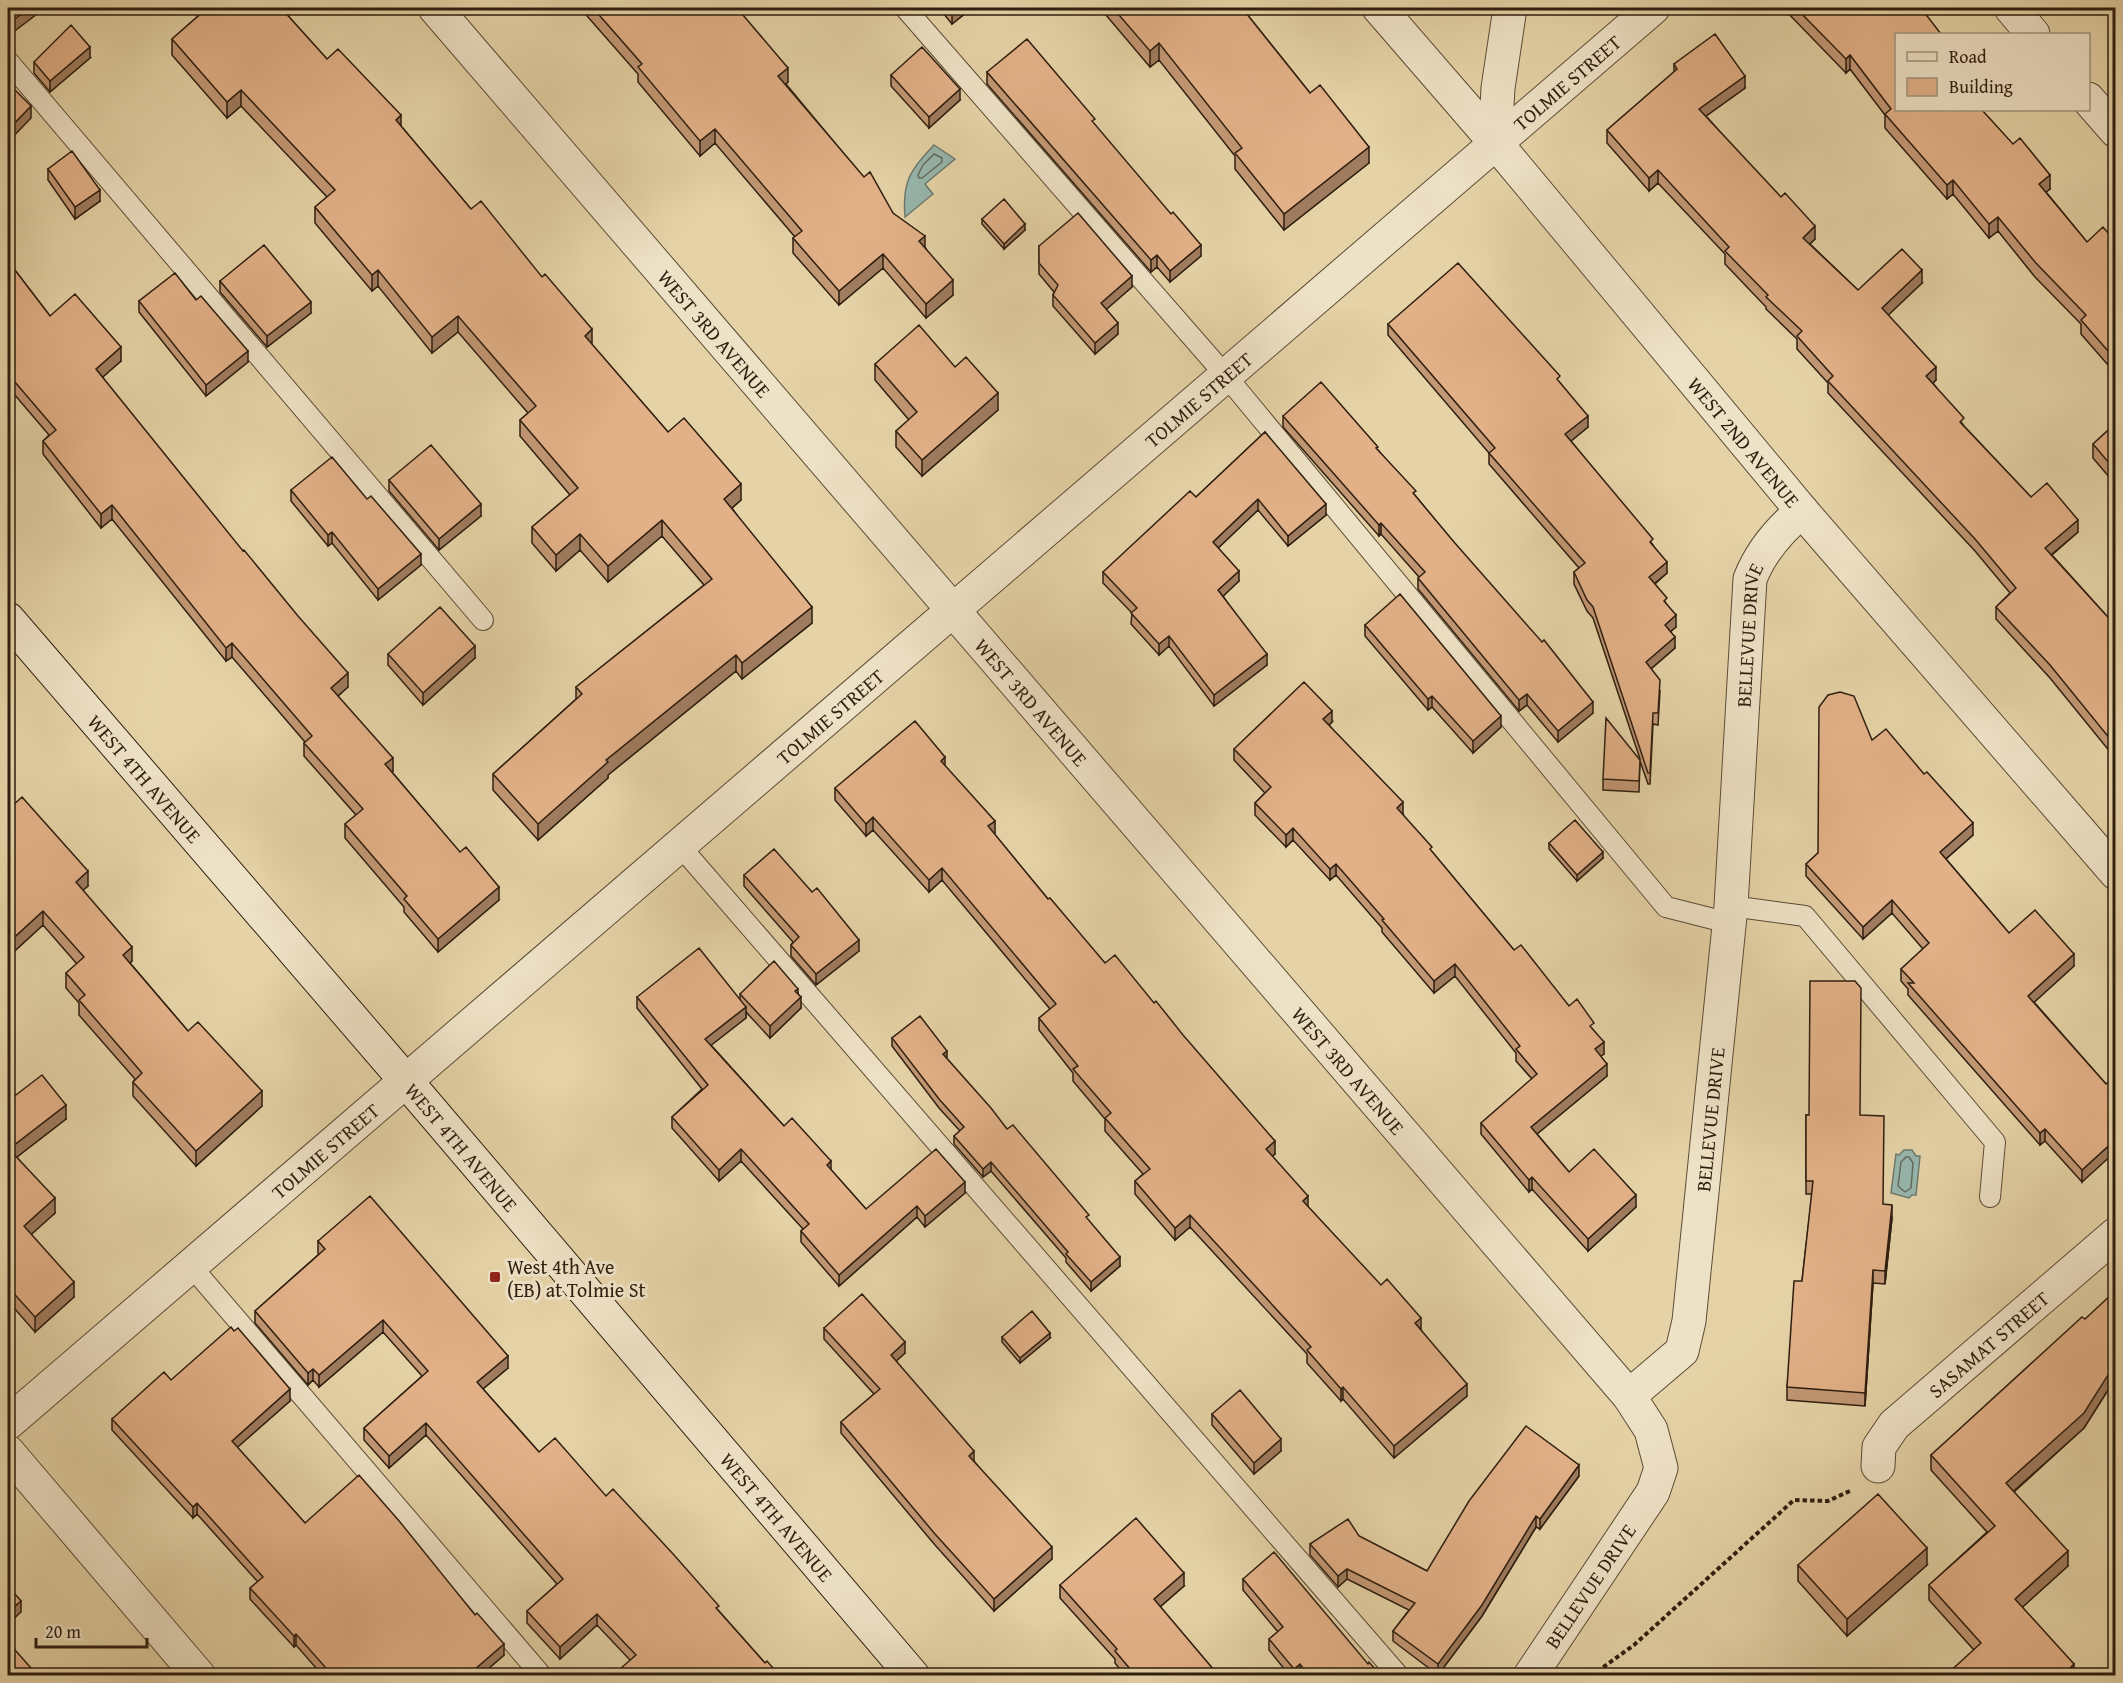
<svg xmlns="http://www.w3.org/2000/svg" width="2123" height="1683" viewBox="0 0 2123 1683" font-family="'Gentium Book Plus',serif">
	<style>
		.water { fill: #97b7ae; stroke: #6d7a6e; stroke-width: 1.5 }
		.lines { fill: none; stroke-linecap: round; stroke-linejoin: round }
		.shore { stroke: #626a5e; stroke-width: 1.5 }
		.lane-casing { stroke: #5c4b35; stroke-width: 22 }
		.street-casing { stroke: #5c4b35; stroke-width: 35 }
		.secondary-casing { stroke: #2e1e0f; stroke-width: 35 }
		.path { stroke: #2e1e0f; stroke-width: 4; stroke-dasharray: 4.5 3; stroke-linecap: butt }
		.lane { stroke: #eee2c6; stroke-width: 20 }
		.street { stroke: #eee2c6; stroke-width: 33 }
		.secondary { stroke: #eee2c6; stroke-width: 33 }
		.wall { fill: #c39875; stroke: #2e1e0f; stroke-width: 1.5 }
		.shaded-wall { fill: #9f7c5f; stroke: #2e1e0f; stroke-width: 1.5 }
		.building { fill: #e3b188; stroke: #2e1e0f; stroke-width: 1.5 }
		.poi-dot { fill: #8f2418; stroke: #eee2c6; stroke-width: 2 }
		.labels { text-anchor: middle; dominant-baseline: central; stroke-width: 6; stroke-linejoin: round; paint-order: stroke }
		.street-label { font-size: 20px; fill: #2e1e0f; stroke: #eee2c6 }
		.poi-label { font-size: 20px; fill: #2e1e0f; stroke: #eee2c6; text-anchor: start }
	</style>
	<rect width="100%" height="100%" fill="#e5d3a7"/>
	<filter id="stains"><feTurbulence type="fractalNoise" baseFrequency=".00333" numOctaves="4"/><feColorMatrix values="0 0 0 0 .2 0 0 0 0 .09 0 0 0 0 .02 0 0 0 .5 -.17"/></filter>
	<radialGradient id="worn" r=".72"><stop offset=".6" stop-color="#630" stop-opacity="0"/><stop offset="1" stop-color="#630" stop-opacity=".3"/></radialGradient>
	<!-- water -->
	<path class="water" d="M934,145L955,159L925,184L933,194L905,217C902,182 910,170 934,145Z
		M1904,1150H1912L1916,1156H1920L1916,1195H1912L1909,1198L1891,1193L1896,1154L1899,1155Z"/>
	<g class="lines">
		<!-- shore -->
		<path class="shore" d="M934,154L942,158V162L922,178H919L918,175L923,165Z
			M1906,1157H1909L1913,1163L1911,1188L1905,1192L1898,1186L1901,1162Z"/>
		<defs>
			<path id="lane" d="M905,8L1226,376L1666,907L1729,923
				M8,61L483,620
				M680,846L1399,1676
				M1731,906L1805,916L1995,1142L1990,1197
				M191,1266L542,1676"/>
			<g id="street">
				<path id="s1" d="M435,8L1629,1396L1651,1430L1661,1468L1653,1492L1530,1676"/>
				<path id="s2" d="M1379,8L1495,142L1802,511L2116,873"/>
				<path d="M2011,8L2033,34"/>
				<path d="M2088,99L2116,131"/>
				<path d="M1495,142L1498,88L1510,8"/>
				<path id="s3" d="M1629,1396L1682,1351L1689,1321L1731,906L1750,579C1761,551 1779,530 1802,511"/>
				<path id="s4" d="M8,1423L1653,8"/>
				<path d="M8,1452L199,1676"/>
				<path id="s5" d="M1878,1466L1879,1447L1894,1425L2116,1234"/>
			</g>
			<g id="secondary">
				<path id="s6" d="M8,619L406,1081L913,1676"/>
			</g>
		</defs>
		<!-- lane casing -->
		<use href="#lane" class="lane-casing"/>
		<!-- street casing -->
		<use href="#street" class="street-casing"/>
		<!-- secondary casing -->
		<use href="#secondary" class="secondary-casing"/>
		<!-- path -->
		<path class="path" d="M1591,1676L1634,1645L1794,1500L1828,1501L1852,1490"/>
		<!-- lane -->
		<use href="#lane" class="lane"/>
		<!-- street -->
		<use href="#street" class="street"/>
		<!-- secondary -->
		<use href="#secondary" class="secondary"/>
	</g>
	<!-- wall -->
	<path class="wall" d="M190,8H281L327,59L401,126L471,209L592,345L668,432L741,500L732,508L812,623L742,679L736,671L608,775V778L538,840L493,790V774L576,699V687L704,585L662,536L608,582L580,550L556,571L532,543V527L570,495L520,436V420L528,413L458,332L432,353L378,286L372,291L315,223V207L327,197L241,106L227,118L172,55V39L198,16Z
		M580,8H737L788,82L786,84L893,213L925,247L953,295L926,318L883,268L839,305L793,253V238L795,237L715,143L700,156L638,82V74Z
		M939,8H972L952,24Z
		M1100,8H1242L1310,93L1369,163L1284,230L1235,169V156L1159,60L1150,67Z
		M1783,8H1921L1896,34L2050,189L2046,192L2087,242L2115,241V373L2081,334V324L2035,277L1998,231L1989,238L1953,194L1947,199L1885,128V115L1850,69L1846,73Z
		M90,58L50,92L34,73V62Z
		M1674,64L1745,88L1706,116L1815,239L1810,244L1858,290L1922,283L1888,315L1936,380L1933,383L1964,426L2031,497L2078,532L2052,555L2115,625V758L2050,678L1996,619V607L2010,593L1975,551L1828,393V383L1797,349V339L1766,309V307L1725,264V254L1658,183L1649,191L1607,143V130L1674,72Z
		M987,72L1095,125L1201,256L1170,282L1157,267L1151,272L987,84Z
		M891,75L960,100L929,128L891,86Z
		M48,169L100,201L75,219L48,180Z
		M982,219L1025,230L1004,249L982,224Z
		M1039,246L1132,287L1106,309L1118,334L1095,354L1053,306V295L1054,292L1039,274Z
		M8,261L50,316L121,361L102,377L348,687L338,696L393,771L392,772L499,900L438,952L404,912V907L345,838V824L356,815L304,756V743L305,742L232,657L226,661L112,519L101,528L43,454V441L49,435L8,387Z
		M220,281L311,313L267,347L220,292Z
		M196,300L248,362L206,396L139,312V301Z
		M1388,324L1560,383L1588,427L1571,441L1653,545L1667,573L1655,584L1667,605L1676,627L1670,632L1675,648L1651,669L1660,691L1658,725L1653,724L1650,784H1648L1640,761L1639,792L1603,790V779L1640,759L1593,618L1587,611L1574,584V572L1579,568L1489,464V453L1388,335Z
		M875,364L955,367L998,410L922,476L896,447V431L909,420L875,380Z
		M1283,416L1378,450L1593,713L1558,742L1527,705L1519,711L1418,589V578L1419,577L1381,534L1379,536L1283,427Z
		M2115,424V484L2093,458V444Z
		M1265,432L1326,515L1288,546L1258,510L1218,548L1239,581L1223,596L1267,665L1214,706L1169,646L1159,655L1131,624L1132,613L1103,583V572L1196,497Z
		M389,480L481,516L439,550L389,491Z
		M291,490L367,499L421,565L378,600L332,543L328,546L291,501Z
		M1365,625L1501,727L1473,753L1432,707L1428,710L1365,636Z
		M388,654L475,658L423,705L388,665Z
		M1332,722L1329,725L1403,814H1402L1432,852L1514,950L1594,1031L1604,1054L1601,1056L1607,1076L1537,1134L1569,1172L1636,1207L1588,1251L1532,1189L1529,1192L1481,1134V1123L1532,1079L1516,1061V1053L1455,976L1434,993L1382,932V928L1336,875L1330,880L1293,840L1286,847L1255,815V803L1265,793L1234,760V749Z
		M1872,740L1973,835L1946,859L2009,933L2074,966L2034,1002L2106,1084L2082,1182L2045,1141L2040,1145L1908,995V989L1901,981V969L1923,949L1892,913L1863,939L1806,876V864L1818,853Z
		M945,766L995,833L994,834L1048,899L1275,1154L1272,1156L1308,1207L1421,1330L1467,1396L1394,1458L1343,1399L1341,1401L1307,1363V1354L1190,1227L1175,1240L1135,1194V1181L1143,1174L1105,1131V1119L1073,1081V1073L1039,1030V1018L1050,1009L942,880L929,892L873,830L866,836L835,800V788Z
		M8,803L88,886L83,890L132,961L130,963L188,1031L262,1106L196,1166L133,1096V1082L135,1079L79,1015V1003L66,988V973L77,964L43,925L8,957Z
		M1549,843L1603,858L1577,881L1549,849Z
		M744,875L812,892L859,951L816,985L791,956V945L793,942L744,886Z
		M798,993L801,1008L770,1038L746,1012V1018L711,1045L784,1126L831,1170L866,1209L965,1193L925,1227L917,1217L839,1286L801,1242V1231L803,1229L741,1161L719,1181L672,1128V1117L702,1089L637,1008V997L740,999V994Z
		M892,1038L947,1059L1007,1129L1089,1221L1120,1266L1091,1291L1066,1262V1258L991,1171L983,1177L954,1144V1136L960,1131L939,1108L892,1046Z
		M8,1101L66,1119L17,1157L55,1213L31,1234L74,1297L35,1332L8,1301Z
		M1806,1115H1860L1883,1204L1892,1218L1885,1284L1873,1283L1865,1406L1787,1400V1387L1802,1281L1812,1194H1806Z
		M318,1241L508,1368L483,1389L539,1452L606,1496L719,1611L765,1663L780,1676L630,1660L597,1625L560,1659L527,1623V1611L557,1584L426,1435L389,1468L364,1440V1428L422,1376L383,1332L319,1387L313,1380L308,1385L255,1323V1311L319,1254L318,1253Z
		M2115,1297V1395L2108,1390L2084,1428L2014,1492L2068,1566L2022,1607L2074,1676L1974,1650L1929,1600V1585L1987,1532L1931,1470V1455L2085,1319Z
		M824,1328L905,1353L896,1361L974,1461L1052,1559L994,1611L935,1545L841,1433V1422L874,1394L824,1339Z
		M1002,1337L1050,1338L1020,1363L1002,1342Z
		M171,1380L290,1401L237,1447L305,1523L504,1655L480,1676H323L296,1645L294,1647L250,1599V1588L258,1582L197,1514L193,1518L112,1430V1419Z
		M1212,1414L1281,1451L1254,1474L1212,1425Z
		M1579,1476L1540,1529L1536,1527L1482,1616L1438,1675L1393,1641V1631L1409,1610L1347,1579L1338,1587L1310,1555V1544L1359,1536L1427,1571Z
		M1798,1565H1927L1847,1636L1798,1581Z
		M1243,1579L1368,1664L1381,1676H1290L1269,1650V1639L1278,1632L1243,1590Z
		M1060,1585L1184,1586L1160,1607L1219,1676H1125L1115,1663V1659L1060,1598Z"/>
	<!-- shaded-wall -->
	<path class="shaded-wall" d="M29,8H45L8,36V24Z
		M958,8H972L952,24V13Z
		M1159,43V60L1150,67V51Z
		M90,47V58L50,92V81Z
		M1850,55V69L1846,73V59Z
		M788,68V82L778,90V76Z
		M1745,76V88L1699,121V109Z
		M960,89V100L929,128V117Z
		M241,90V106L227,118V102Z
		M31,106V118L8,142V130Z
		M401,115V131L396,120Z
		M715,129V143L700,156V141Z
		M1369,147V163L1284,230V214Z
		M1658,170V183L1649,191V178Z
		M2050,175V189L2039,198V184Z
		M1953,180V194L1947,199V185Z
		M100,190V201L75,219V207Z
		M1998,217V231L1989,238V224Z
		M1025,224V230L1004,249V244Z
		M1815,226V239L1803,250V238Z
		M925,236V251L919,241Z
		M1201,245V256L1170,282V271Z
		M883,254V268L839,305V291Z
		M1157,255V267L1151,272V260Z
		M378,270V286L372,291V275Z
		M1922,270V283L1882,321V308Z
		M1132,276V287L1101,314V303Z
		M953,280V295L926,318V304Z
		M311,302V313L267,347V336Z
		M458,316V332L432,353V337Z
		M1118,323V334L1095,354V343Z
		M592,329V345L585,336Z
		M121,347V361L96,383V369Z
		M248,351V362L206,396V385Z
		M1936,367V380L1926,389V376Z
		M998,393V410L922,476V460Z
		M1588,416V427L1565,446V434Z
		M741,484V500L724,515V499Z
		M1258,499V510L1213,553V542Z
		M481,504V516L439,550V539Z
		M1326,504V515L1288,546V536Z
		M112,505V519L101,528V514Z
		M662,520V536L608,582V566Z
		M2078,520V532L2045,560V548Z
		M1381,523V534L1379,536V525Z
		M332,532V543L328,546V535Z
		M580,534V550L556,571V555Z
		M421,554V565L378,600V589Z
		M1667,562V573L1649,588V577Z
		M1239,571V581L1218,601V590Z
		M812,607V623L742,679V663Z
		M1676,615V627L1665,636V625Z
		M1169,636V646L1159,655V644Z
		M1675,637V648L1646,673V662Z
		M232,643V657L226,661V648Z
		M475,646V658L423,705V693Z
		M1267,654V665L1214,706V695Z
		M736,655V671L608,775V778L538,840V824L606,760Z
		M348,673V687L331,702V688Z
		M1527,694V705L1519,711V700Z
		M1432,696V707L1428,710V699Z
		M1593,702V713L1558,742V731Z
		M1332,711V722L1323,731V719Z
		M1501,716V727L1473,753V741Z
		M945,757V770L941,761Z
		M393,758V771L385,778V764Z
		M1403,802V814L1397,819V808Z
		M873,817V830L866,836V824Z
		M995,821V833L988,839V826Z
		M1973,823V835L1940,864V852Z
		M1293,828V840L1286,847V835Z
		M1603,852V858L1577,881V875Z
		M1336,864V875L1330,880V869Z
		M942,868V880L929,892V880Z
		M88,871V886L76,896V882Z
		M499,887V900L438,952V939Z
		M1892,900V913L1863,939V927Z
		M43,911V925L8,957V943Z
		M859,940V951L816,985V974Z
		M132,947V961L123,969V955Z
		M2074,954V966L2028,1008V996Z
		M1455,964V976L1434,993V981Z
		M798,989V1000L801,997V1008L770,1038V1026L795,991Z
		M746,1007V1018L705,1050V1039Z
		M1604,1042V1054L1595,1061V1049Z
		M947,1051V1059L943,1054Z
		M1607,1064V1076L1531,1139V1127Z
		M262,1091V1106L196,1166V1151Z
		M66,1105V1119L9,1163V1149Z
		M2045,1129V1141L2040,1145V1133Z
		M2115,1140V1152L2082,1182V1170Z
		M1275,1141V1154L1266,1162V1149Z
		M741,1149V1161L719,1181V1170Z
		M831,1161V1172L827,1165Z
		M991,1162V1171L983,1177V1169Z
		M1532,1177V1189L1529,1192V1180Z
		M965,1182V1193L925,1227V1216Z
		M1636,1195V1207L1588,1251V1239Z
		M1308,1196V1209L1303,1201Z
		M55,1198V1213L24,1241V1226Z
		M1892,1205V1218L1885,1284V1271Z
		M917,1206V1217L839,1286V1275Z
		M1190,1215V1227L1175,1240V1228Z
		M1120,1257V1266L1091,1291V1282Z
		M1873,1270V1283L1865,1406V1393Z
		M74,1282V1297L35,1332V1317Z
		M1421,1318V1330L1415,1323Z
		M383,1320V1332L319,1387V1375Z
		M1050,1333V1338L1020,1363V1358Z
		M905,1342V1353L891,1366V1355Z
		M508,1356V1368L477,1394V1382Z
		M313,1369V1380L308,1385V1373Z
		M2108,1375V1390L2084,1428L2006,1498V1483Z
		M1467,1384V1396L1394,1458V1446Z
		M1343,1387V1399L1341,1401V1389Z
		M290,1389V1401L232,1452V1441Z
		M426,1423V1435L389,1468V1456Z
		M1281,1439V1451L1254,1474V1463Z
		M974,1451V1462L969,1456Z
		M1579,1465V1476L1540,1529V1519Z
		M197,1503V1514L193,1518V1507Z
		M1536,1516V1527L1482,1616L1438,1675V1664Z
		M1052,1547V1559L994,1611V1599Z
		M1927,1548V1565L1847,1636V1619Z
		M2068,1551V1566L2015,1614V1599Z
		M1347,1569V1579L1338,1587V1576Z
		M1184,1573V1586L1154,1612V1599Z
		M21,1601V1612L8,1624V1612Z
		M597,1614V1625L560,1659V1647Z
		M296,1634V1645L294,1647V1636Z
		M504,1644V1655L480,1676H467Z
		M1300,1664V1676H1294V1669Z
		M2074,1664V1676H2062Z"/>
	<!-- building -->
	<path class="building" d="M8,8H29L8,24Z
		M204,8H281L327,59L338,49L401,115L396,120L471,209L481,201L542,277L545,274L592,329L585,336L668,432L684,418L741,484L724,499L812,607L742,663L736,655L606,760L608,762L538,824L493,774L582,694L576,687L712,579L662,520L608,566L580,534L556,555L532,527L578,488L520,420L536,406L458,316L432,337L378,270L372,275L315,207L335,190L241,90L227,102L172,39L205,10Z
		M593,8H737L788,68L778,76L864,177L870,172L893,213L925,236L919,241L953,280L926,304L883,254L839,291L793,238L802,231L715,129L700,141L638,67L642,64Z
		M948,8H958L952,13Z
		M1113,8H1242L1310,93L1320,85L1369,147L1284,214L1235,153L1242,148L1159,43L1150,51Z
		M1796,8H1921L1941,34H1896V110H1982L2013,144L2020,138L2050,175L2039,184L2087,242L2103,227L2115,241V359L2081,320L2086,315L2035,262L1998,217L1989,224L1953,180L1947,185L1885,114L1891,109L1850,55L1846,59Z
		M71,25L90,47L50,81L34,62Z
		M1715,34L1745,76L1699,109L1781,197L1785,193L1815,226L1803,238L1858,290L1902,249L1922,270L1882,308L1936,367L1926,376L1964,418L1960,422L2031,497L2047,483L2078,520L2045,548L2115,625V745L2050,665L1996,607L2016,588L1975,539L1828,381L1833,376L1797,336L1802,331L1766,297L1768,295L1725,251L1729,247L1658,170L1649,178L1607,130L1677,69L1674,64Z
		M1027,39L1095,119L1092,121L1171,214L1173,212L1201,245L1170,271L1157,255L1151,260L987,72Z
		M922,47L960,89L929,117L891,75Z
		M10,85L31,106L8,130V88Z
		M72,151L100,190L75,207L48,169Z
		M1004,199L1025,224L1004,244L982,219Z
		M1078,213L1132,276L1101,303L1118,323L1095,343L1053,295L1058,285L1039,263V246Z
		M264,245L311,302L267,336L220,281Z
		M8,261L50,316L75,294L121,347L96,369L243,551L244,550L298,616L348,673L331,688L393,758L385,764L460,852L466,847L499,887L438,939L404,899L407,896L345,824L363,809L304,743L312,736L232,643L226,648L112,505L101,514L43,441L56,430L8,374Z
		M1458,263L1560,376L1557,379L1588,416L1565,434L1653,539L1650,542L1667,562L1649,577L1667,598L1664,601L1676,615L1665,625L1675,637L1646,662L1660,680L1658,713H1653L1650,773H1648L1593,607L1587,600L1574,572L1585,563L1489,453L1495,448L1388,324Z
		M175,273L196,300L201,296L248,351L206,385L139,301Z
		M919,325L955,367L966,357L998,393L922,460L896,431L917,412L875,364Z
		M1321,382L1378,447L1376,448L1416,491L1413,493L1454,542L1542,642L1544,640L1593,702L1558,731L1527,694L1519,700L1418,578L1425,572L1381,523L1379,525L1283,416Z
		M2115,424V470L2093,444Z
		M1265,432L1326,504L1288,536L1258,499L1213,542L1239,571L1218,590L1267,654L1214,695L1169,636L1159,644L1131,613L1137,608L1103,572L1190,491L1196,497Z
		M431,445L481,504L439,539L389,480Z
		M332,457L367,499L371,496L421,554L378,589L332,532L328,535L291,490Z
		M1400,594L1501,716L1473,741L1432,696L1428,699L1365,625Z
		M440,607L475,646L423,693L388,654Z
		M1304,682L1332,711L1323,719L1403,802L1397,808L1432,847L1430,849L1514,950L1521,945L1569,1006L1577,999L1594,1023L1590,1026L1604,1042L1595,1049L1607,1064L1531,1127L1569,1172L1594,1149L1636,1195L1588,1239L1532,1177L1529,1180L1481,1123L1537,1074L1516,1049L1520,1046L1455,964L1434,981L1382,920L1384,919L1336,864L1330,869L1293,828L1286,835L1255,803L1271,787L1234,749Z
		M1840,692L1854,696L1872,740L1886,729L1924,774L1927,772L1973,823L1940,852L2009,933L2035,910L2074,954L2028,996L2106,1084L2115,1076V1140L2082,1170L2045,1129L2040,1133L1908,983H1914L1901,969L1929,943L1892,900L1863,927L1806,864L1818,853L1819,707L1828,695Z
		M1606,718L1640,760L1639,781L1603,779Z
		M915,721L945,757L941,761L995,821L988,826L1048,899L1050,898L1105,963L1115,955L1154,1003L1156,1001L1183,1035L1275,1141L1266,1149L1308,1196L1303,1201L1381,1285L1387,1279L1421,1318L1415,1323L1467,1384L1394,1446L1343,1387L1341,1389L1307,1350L1311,1347L1190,1215L1175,1228L1135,1181L1150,1169L1105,1118L1111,1113L1073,1069L1078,1066L1039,1018L1056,1004L942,868L929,880L873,817L866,824L835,788Z
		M22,797L88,871L76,882L132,947L123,955L188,1031L198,1022L262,1091L196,1151L133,1082L142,1073L79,1000L85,995L66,973L84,957L43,911L8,943V803L11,807Z
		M1575,820L1603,852L1577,875L1549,843Z
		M774,849L812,892L817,888L859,940L816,974L791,945L799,937L744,875Z
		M699,948L746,1007L705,1039L784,1126L792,1118L831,1161L827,1165L866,1209L936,1149L965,1182L925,1216L917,1206L839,1275L801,1231L809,1224L741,1149L719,1170L672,1117L708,1085L637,997Z
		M774,961L798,989L795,991L801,997L770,1026L740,994Z
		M1810,981H1855L1861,988L1860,1115L1884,1116L1883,1204L1892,1205L1885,1271L1873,1270L1865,1393L1787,1387L1794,1281H1802L1813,1181H1806V1115H1809Z
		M920,1016L947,1051L943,1054L991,1108L1007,1129L1013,1125L1089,1215L1086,1217L1120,1257L1091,1282L1066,1254L1068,1252L991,1162L983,1169L954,1136L964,1127L939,1099L892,1038Z
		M42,1075L66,1105L9,1149L55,1198L24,1226L74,1282L35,1317L8,1287V1101Z
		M370,1196L508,1356L477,1382L539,1452L555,1438L606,1496L613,1489L674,1555L719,1606L716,1608L765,1663L767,1661L780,1676H612L636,1655L597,1614L560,1647L527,1611L563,1579L426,1423L389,1456L364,1428L428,1371L383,1320L319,1375L313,1369L308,1373L255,1311L325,1249L318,1241Z
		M2113,1293L2115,1297V1380L2108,1375L2084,1413L2006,1483L2068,1551L2015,1599L2074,1664L2062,1676H1945L1981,1643L1929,1585L1995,1526L1931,1455L2082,1317L2085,1319Z
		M862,1294L905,1342L891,1355L974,1451L969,1456L1052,1547L994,1599L935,1534L841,1422L880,1389L824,1328Z
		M1032,1311L1050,1333L1020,1358L1002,1337Z
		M231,1327L234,1331L238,1328L290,1389L232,1441L305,1523L359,1475L400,1522L475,1615L477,1613L504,1644L467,1676H333L296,1634L294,1636L250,1588L263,1577L197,1503L193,1507L112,1419L164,1372L171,1380Z
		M1240,1390L1281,1439L1254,1463L1212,1414Z
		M1526,1426L1579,1465L1540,1519L1536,1516L1482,1605L1438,1664L1393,1631L1415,1603L1347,1569L1338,1576L1310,1544L1348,1519L1359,1536L1427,1571L1469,1501Z
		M1878,1494L1927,1548L1847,1619L1798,1565Z
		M1136,1518L1184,1573L1154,1599L1219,1676H1136L1115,1651L1117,1649L1060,1585Z
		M1274,1552L1368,1664L1369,1662L1381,1676H1309L1300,1664L1294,1669L1269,1639L1283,1627L1243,1579Z
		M8,1586L21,1601L8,1612Z
		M8,1642L38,1676H8Z"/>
	<!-- markers -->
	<rect class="poi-dot" x="489" y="1271" width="12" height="12" rx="3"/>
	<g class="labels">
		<!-- street labels -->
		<g class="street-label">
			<text stroke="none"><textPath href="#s4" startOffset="2056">TOLMIE STREET</textPath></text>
			<text stroke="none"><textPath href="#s1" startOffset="429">WEST 3RD AVENUE</textPath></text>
			<text stroke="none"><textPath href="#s4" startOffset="1570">TOLMIE STREET</textPath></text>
			<text stroke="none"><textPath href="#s2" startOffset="567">WEST 2ND AVENUE</textPath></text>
			<text stroke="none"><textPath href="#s3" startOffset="789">BELLEVUE DRIVE</textPath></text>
			<text stroke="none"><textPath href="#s1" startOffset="915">WEST 3RD AVENUE</textPath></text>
			<text stroke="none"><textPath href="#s4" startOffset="1084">TOLMIE STREET</textPath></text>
			<text stroke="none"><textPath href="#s6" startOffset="210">WEST 4TH AVENUE</textPath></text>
			<text stroke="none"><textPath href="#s1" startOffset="1401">WEST 3RD AVENUE</textPath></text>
			<text stroke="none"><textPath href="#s3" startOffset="303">BELLEVUE DRIVE</textPath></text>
			<text stroke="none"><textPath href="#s6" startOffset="696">WEST 4TH AVENUE</textPath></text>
			<text stroke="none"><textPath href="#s4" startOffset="418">TOLMIE STREET</textPath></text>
			<text stroke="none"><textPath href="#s5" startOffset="170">SASAMAT STREET</textPath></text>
			<text stroke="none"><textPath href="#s6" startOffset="1182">WEST 4TH AVENUE</textPath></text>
			<text transform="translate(1590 1586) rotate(-56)">BELLEVUE DRIVE</text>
		</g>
		<!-- poi labels -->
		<g class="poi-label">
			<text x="507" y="1266">West 4th Ave<tspan x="507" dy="23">(EB) at Tolmie St</tspan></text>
		</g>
	</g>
	<!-- margin -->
	<rect width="2123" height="1683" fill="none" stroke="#e5d3a7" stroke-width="30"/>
	<rect x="9" y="9" width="2105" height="1665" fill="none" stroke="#2e1e0f" stroke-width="3"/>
	<rect x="15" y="15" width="2093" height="1653" fill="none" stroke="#2e1e0f" stroke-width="1.5"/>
	<!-- legend -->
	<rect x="1895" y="33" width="195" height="78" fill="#eee2c6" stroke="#a1947d" stroke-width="1.5"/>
	<rect x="1907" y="52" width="30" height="9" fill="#eee2c6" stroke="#a1947d" stroke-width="1.5"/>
	<text x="1949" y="63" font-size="18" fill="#2e1e0f">Road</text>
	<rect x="1907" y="78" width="30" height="18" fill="#e3b188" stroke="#a1947d" stroke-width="1.5"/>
	<text x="1949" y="93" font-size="18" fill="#2e1e0f">Building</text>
	<!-- scale -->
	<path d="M36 1638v9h111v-9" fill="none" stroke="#2e1e0f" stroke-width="3"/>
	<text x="45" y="1638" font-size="18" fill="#2e1e0f" stroke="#eee2c6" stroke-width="4.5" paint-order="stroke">20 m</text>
	<rect width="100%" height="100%" filter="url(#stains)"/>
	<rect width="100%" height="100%" fill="url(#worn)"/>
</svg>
